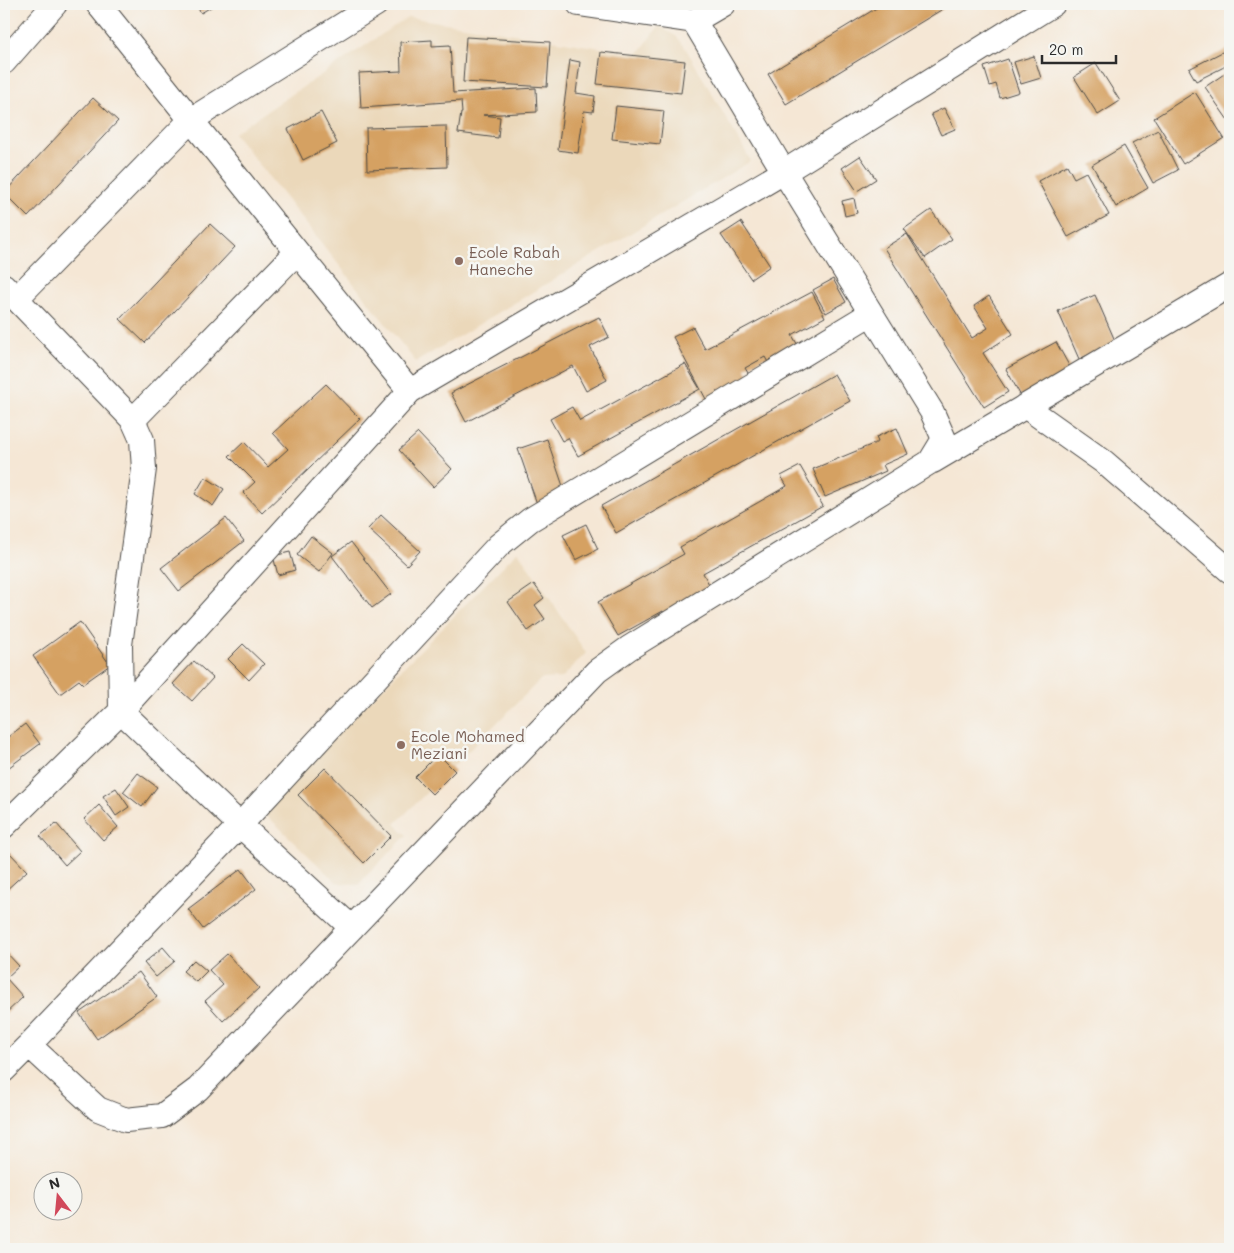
<svg xmlns="http://www.w3.org/2000/svg" width="1234" height="1253" viewBox="0 0 1234 1253" font-family="Mali,sans-serif">
	<style>
		.built { fill: #ebd8ba }
		.building { fill: #d5a162 }
		.lines { fill: none; stroke-linecap: round; stroke-linejoin: round }
		.minor-casing { stroke: #494744; stroke-width: 26 }
		.minor { stroke: #fff; stroke-width: 24 }
		.education-dot { fill: #8d6e63; stroke: #f6f6f2; stroke-width: 2 }
		.labels { text-anchor: middle; dominant-baseline: central; stroke-width: 5; stroke-linejoin: round; paint-order: stroke }
		.education-label { font-size: 15px; fill: #785e54; stroke: #f6f6f2; text-anchor: start }
	</style>
	<rect width="100%" height="100%" fill="#f6f6f2"/>
	<filter id="ink" filterUnits="userSpaceOnUse"><feTurbulence type="fractalNoise" baseFrequency=".02" numOctaves="2"/><feDisplacementMap in="SourceGraphic" scale="10" xChannelSelector="R" yChannelSelector="G"/><feConvolveMatrix kernelMatrix="1 2 1 2 8 2 1 2 1" color-interpolation-filters="sRGB"/></filter>
	<filter id="wash" filterUnits="userSpaceOnUse"><feTurbulence type="fractalNoise" baseFrequency=".0096" numOctaves="4" result="noise"/><feDisplacementMap in="SourceGraphic" scale="20" xChannelSelector="R" yChannelSelector="G"/><feGaussianBlur stdDeviation="1.12" result="paint"/><feColorMatrix in="noise" values="0 0 0 0 0 0 0 0 0 0 0 0 0 0 0 0 0 1.4 0 .05"/><feComposite in="paint" operator="in"/></filter>
	<g filter="url(#wash)">
		<rect width="100%" height="100%" fill="#f5e7d5"/>
		<!-- built -->
		<path class="built" d="M408,17L638,54L659,26L677,37L686,49L751,161L416,362L234,133Z
			M518,551L586,653L562,678L541,679L395,824L407,835L358,884L337,883L262,811Z"/>
		<g id="blocks">
			<!-- building -->
			<path class="building" d="M195,4H216L201,13Z
				M883,4H951L786,104L768,74Z
				M466,37L550,42L547,87L463,82Z
				M432,40V46L450,45L453,93L536,88L537,112L483,115L500,117L498,138L458,133L461,113H462L461,101L361,108L359,73L401,71L400,42Z
				M1230,48V64L1196,81L1189,69Z
				M601,52L685,61L681,93L597,84Z
				M1034,56L1041,78L1021,84L1014,62Z
				M1008,59L1019,92L1000,98L996,84L990,86L984,67Z
				M570,60L580,62L576,93L595,96L593,112L584,111L578,153L558,150Z
				M1096,63L1120,101L1098,115L1074,77Z
				M1230,70V123L1205,87Z
				M1195,92L1224,138L1183,164L1154,118Z
				M93,98L118,121L28,217L4,193Z
				M616,106L664,111L660,144L612,139Z
				M944,108L955,129L941,135L931,114Z
				M321,112L337,143L303,160L288,129Z
				M446,126L447,167L367,170L366,128Z
				M1158,130L1178,170L1153,183L1132,143Z
				M1124,146L1148,188L1116,207L1092,165Z
				M860,156L876,179L857,191L842,168Z
				M1067,165L1074,178L1086,172L1109,215L1068,237L1038,181Z
				M854,198L857,213L845,216L842,201Z
				M931,210L952,239L925,258L904,229Z
				M741,222L770,266L751,279L721,235Z
				M210,224L235,247L145,343L120,319Z
				M907,234L972,338L988,328L974,306L989,296L1013,334L983,353L1008,392L984,407L884,248Z
				M833,279L846,302L826,313L813,290Z
				M812,292L825,317L792,335L800,349L770,366L765,357L745,368L751,378L707,401L673,337L693,327L705,349Z
				M1095,295L1116,343L1079,359L1058,311Z
				M599,317L609,337L590,347L607,380L586,391L573,366L466,422L451,393Z
				M1056,342L1072,371L1022,398L1006,369Z
				M685,364L700,389L578,456L568,438L562,441L550,419L572,407L580,421Z
				M834,374L850,401L616,533L601,506Z
				M326,384L360,419L262,513L243,493L255,482L229,456L244,442L268,467L288,449L273,433Z
				M897,428L908,454L883,465L886,471L825,497L813,469L878,442L876,437Z
				M418,433L452,469L433,487L399,450Z
				M547,439L566,495L537,504L518,449Z
				M800,466L823,506L703,573L712,590L666,616L663,611L618,636L598,602L684,554L680,547L787,486L781,476Z
				M205,477L224,489L213,506L195,494Z
				M381,515L420,551L407,565L368,529Z
				M226,518L244,541L179,591L161,568Z
				M586,524L598,549L576,560L563,535Z
				M311,536L333,553L319,572L297,555Z
				M351,542L391,594L372,608L332,556Z
				M290,552L295,570L278,575L273,556Z
				M534,584L544,598L535,605L545,619L528,631L508,602Z
				M80,622L110,665L83,684L79,680L60,694L33,656Z
				M243,644L264,664L249,680L228,659Z
				M194,661L213,678L192,701L173,684Z
				M25,724L40,744L4,771V740Z
				M438,754L455,771L432,794L415,777Z
				M325,768L391,836L364,863L298,795Z
				M138,773L157,787L142,807L123,792Z
				M116,788L129,807L116,816L103,796Z
				M99,805L118,827L103,840L84,819Z
				M56,823L80,851L65,865L40,836Z
				M9,852L27,871L4,892V856Z
				M241,869L256,889L203,929L188,909Z
				M163,947L175,961L156,977L144,963Z
				M4,950L19,966L6,978L23,997L4,1015Z
				M227,954L259,988L223,1021L205,1001L223,985L209,970Z
				M194,960L207,971L196,982L183,971Z
				M139,972L157,997L97,1039L79,1013Z"/>
		</g>
	</g>
	<g filter="url(#ink)">
		<use href="#blocks" fill-opacity="0" stroke="#494744" stroke-width="1"/>
		<g class="lines">
			<defs>
				<path id="minor" d="M98,4L297,252L410,391
					M579,4L694,21L723,4
					M4,62L55,4
					M297,252L133,420L142,440L144,469L120,645L121,711L240,825L352,928
					M4,286L133,420
					M16,299L191,120L376,4
					M1025,406L1104,462L1230,571
					M933,461L1230,285
					M4,826L121,711L410,391L784,172L1053,4
					M29,1045L98,1109L126,1120L162,1116L198,1089L597,671L629,648L930,462L944,439L932,412L784,172L694,21
					M4,1070L29,1045L240,825L499,545L530,520L870,314"/>
			</defs>
			<!-- minor casing -->
			<use href="#minor" class="minor-casing"/>
			<!-- minor -->
			<use href="#minor" class="minor"/>
		</g>
	</g>
	<!-- markers -->
	<g class="education-dot">
		<circle cx="459" cy="261" r="5"/>
		<circle cx="401" cy="745" r="5"/>
	</g>
	<g class="labels">
		<!-- education labels -->
		<g class="education-label">
			<text x="469" y="252">Ecole Rabah<tspan x="469" dy="17">Haneche</tspan></text>
			<text x="411" y="736">Ecole Mohamed<tspan x="411" dy="17">Meziani</tspan></text>
		</g>
	</g>
	<!-- margin -->
	<rect width="1234" height="1253" fill="none" stroke="#f6f6f2" stroke-width="20"/>
	<!-- north arrow -->
	<g transform="translate(58 1196) rotate(344)"><circle r="24" fill="#f6f6f2" stroke="#a5a5a2"/>
	<path d="M0-4L9 19L0 12L-9 19Z" fill="#d1495b"/>
	<text y="-8" font-size="14" font-weight="bold" text-anchor="middle" fill="#2b2b2b">N</text>
	</g>
	<!-- scale -->
	<path d="M1042 55v8h74v-8" fill="none" stroke="#2b2b2b" stroke-width="2.5"/>
	<text x="1049" y="55" font-size="15" fill="#2b2b2b" stroke="#f6f6f2" stroke-width="4" paint-order="stroke">20 m</text>
</svg>
